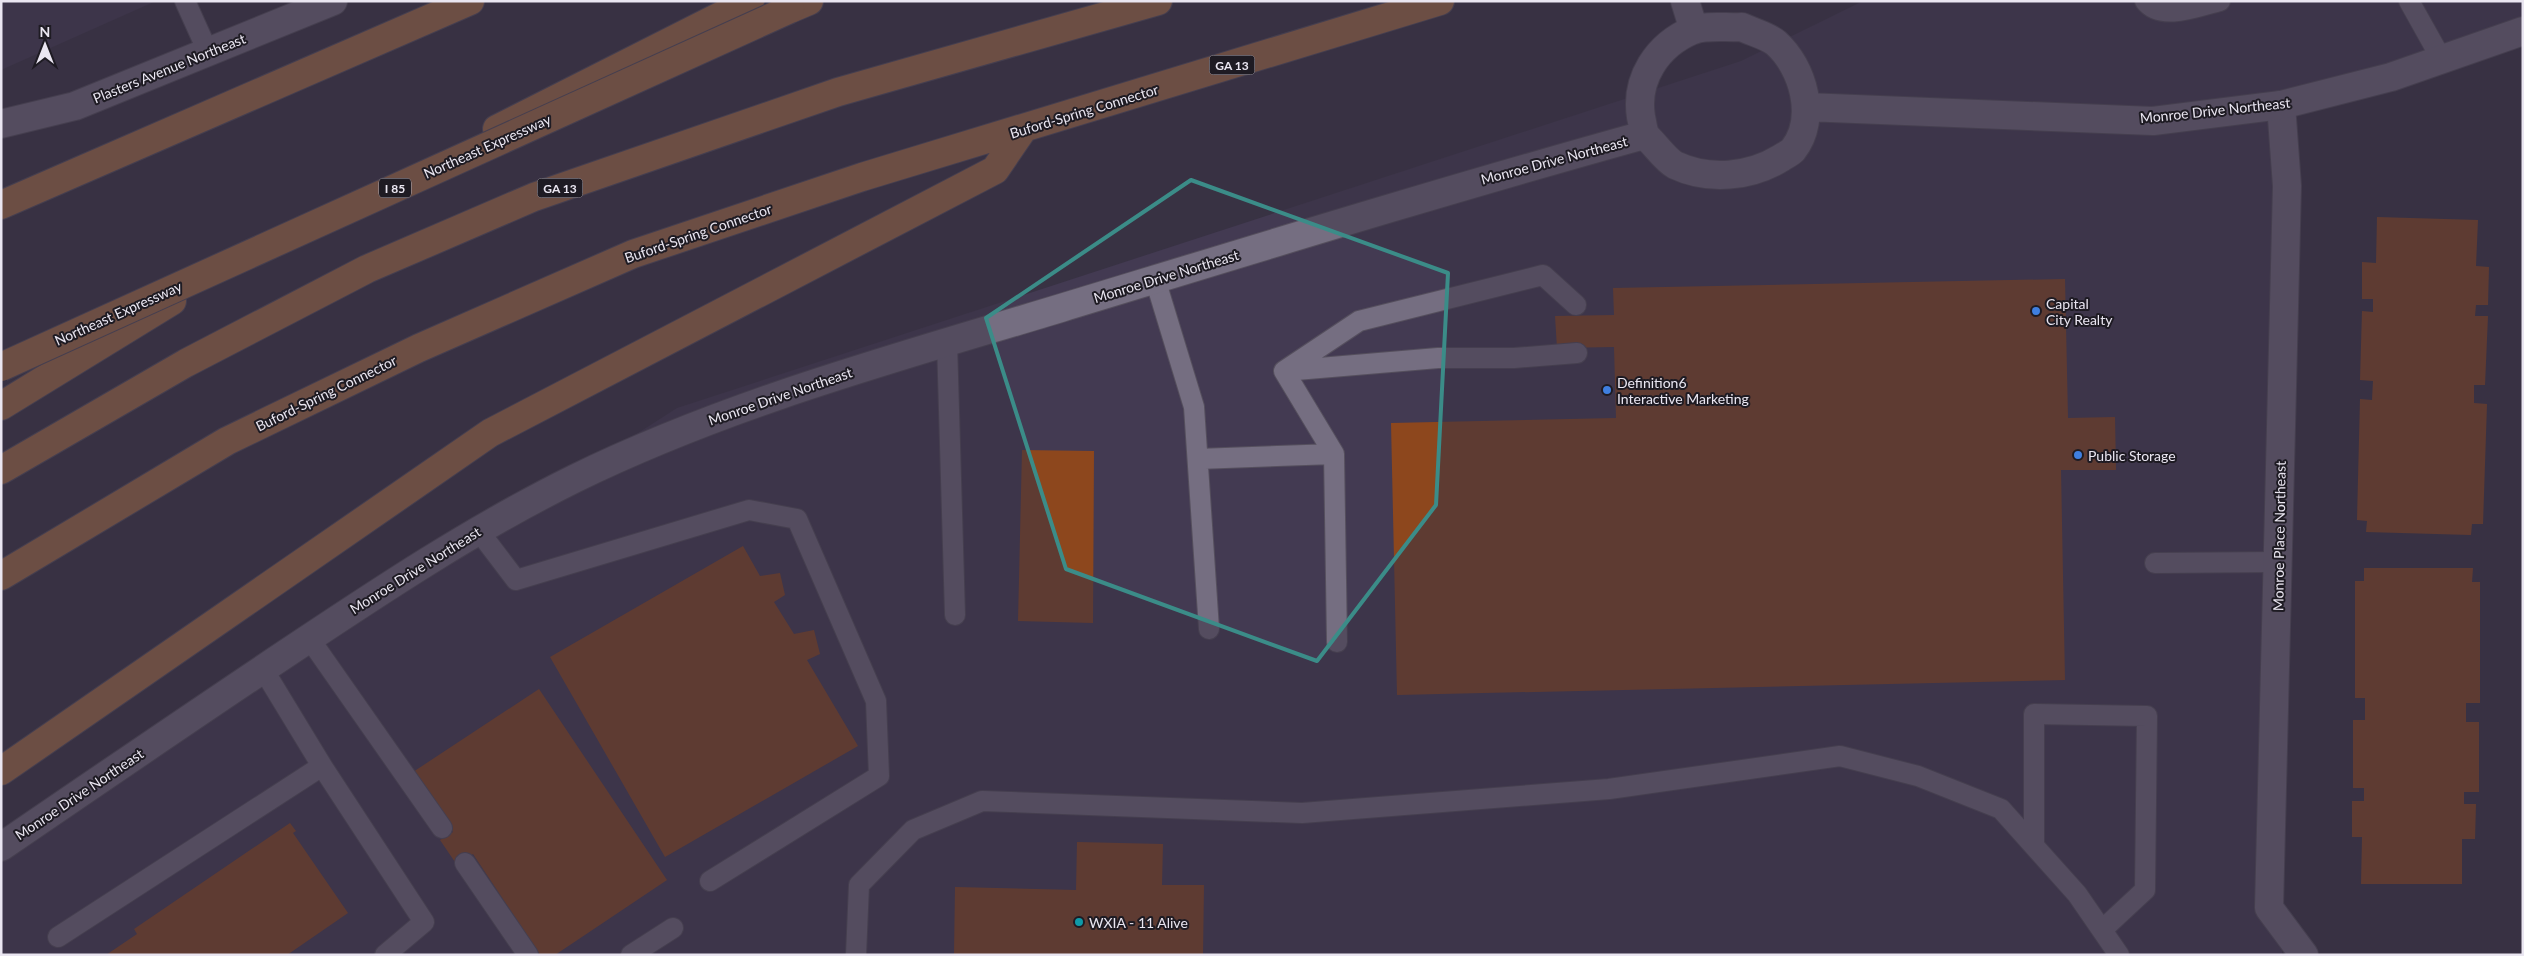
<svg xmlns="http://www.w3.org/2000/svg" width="2524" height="956" viewBox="0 0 2524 956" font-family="Lato,sans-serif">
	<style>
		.built { fill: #433a52 }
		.building { fill: #8d471d }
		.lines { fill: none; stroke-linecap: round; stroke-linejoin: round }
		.lane-casing { stroke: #554f5d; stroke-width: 22 }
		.street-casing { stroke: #554f5d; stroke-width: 30 }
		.secondary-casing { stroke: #554f5d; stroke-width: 30 }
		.highway-casing { stroke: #554f5d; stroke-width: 30 }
		.lane { stroke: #756e81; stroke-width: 20 }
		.street { stroke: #756e81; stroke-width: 28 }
		.secondary { stroke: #756e81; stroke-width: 28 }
		.highway { stroke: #ac7145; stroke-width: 28 }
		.highway-bridge-casing { stroke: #554f5d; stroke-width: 30; stroke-linecap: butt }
		.highway-bridge { stroke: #ac7145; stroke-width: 28 }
		.marked { fill: none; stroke: #3b8c88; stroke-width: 4; stroke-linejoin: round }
		.shop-dot { fill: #3f7fe0; stroke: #1e1b23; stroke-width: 2 }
		.culture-dot { fill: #0f9aa8; stroke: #1e1b23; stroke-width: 2 }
		.labels { text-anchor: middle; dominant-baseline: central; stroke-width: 4; stroke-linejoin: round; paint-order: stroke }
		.shield { fill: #1e1b23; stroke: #ada9b3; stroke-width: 1 }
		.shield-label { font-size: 12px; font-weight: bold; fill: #eae6f1 }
		.street-label { font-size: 14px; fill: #eae6f1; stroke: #1e1b23 }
		.poi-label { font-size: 14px; fill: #eae6f1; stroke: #1e1b23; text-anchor: start }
	</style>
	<rect width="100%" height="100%" fill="#383243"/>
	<!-- built -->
	<path class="built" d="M1,1H156L1,70Z
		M1863,1H2523V18L2282,115V955H1V842L677,408L1741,61Z"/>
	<!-- building -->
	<path class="building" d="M2377,217L2478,220L2476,266L2489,267L2488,305H2476L2475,316H2488L2485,385H2474V403L2487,404L2483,524H2472L2471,535L2366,532L2367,521L2357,520L2360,399L2372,400L2373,381L2360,380L2362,311L2373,312V299H2362V262L2376,263Z
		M2065,279L2068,418L2115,417L2116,470H2061L2065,680L1397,695L1391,423L1616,418L1614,347L1557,348L1555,316L1614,315L1613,288Z
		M1022,450L1094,451L1093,623L1018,621Z
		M743,546L760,576L780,573L785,595L774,602L794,634L814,630L820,654L807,660L858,746L665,857L550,657Z
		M2364,568H2473L2472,582H2480V703H2466V722H2479V792H2464V804H2476L2475,839H2462V884H2361L2362,837H2352V801H2364V788H2353V720H2365V698H2355V581H2364Z
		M539,689L667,880L555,955H540L473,854L457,865L440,840L453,832L413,772Z
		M290,823L296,831L293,833L348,913L287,955H106L137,934L134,929Z
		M1077,842L1163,844L1162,885H1204L1203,955H954L955,887L1076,890Z"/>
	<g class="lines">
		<defs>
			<path id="lane" d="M185,1L208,52
				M2145,1C2161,22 2199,6 2220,1
				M2409,1L2442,60
				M1155,279L1194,407L1209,629
				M1576,305L1543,275L1359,321L1284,371L1438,358H1514L1577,353
				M947,342L955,615
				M1284,371L1334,454
				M1198,459L1334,454L1337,642
				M478,530L516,580L749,510L797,519L876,701L879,776L710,881
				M2155,563L2279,562
				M309,638L442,828
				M322,766L424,922L385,955
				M2034,846V714L2147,716L2145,890L2102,930
				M465,863L528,955
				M58,937L322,766L263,669
				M631,955L673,928
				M856,955L859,885L913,830L982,801L1302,813L1609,789L1840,756L1918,776L2001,809L2077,894L2119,955"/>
			<path id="street" d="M2281,105L2287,186L2269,908L2304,955
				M1,124L75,106L333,1"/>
			<path id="secondary" d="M1685,1L1694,30
				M1742,27C1752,32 1768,36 1776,43C1803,67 1818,118 1793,150C1790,153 1784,156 1781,158C1750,177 1709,181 1675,165C1666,160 1656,146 1648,138C1643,133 1643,125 1641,117C1635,79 1657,45 1693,30C1706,25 1727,28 1742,27Z
				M1806,107L2153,121L2281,105L2391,77L2523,31
				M1,847C96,782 191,717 287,653C380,591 473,529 574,479C729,403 896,358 1061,308C1255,249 1449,189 1644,135"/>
			<path id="highway" d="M790,9L809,1
				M497,129L750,1
				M1,205L470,1
				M1,406L172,301
				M1,470L186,363L367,269L534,197L838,92L1158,1
				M1,576L227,441L419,348L633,254L862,177L1440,1
				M1,771L490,433L995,170L1023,129"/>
		</defs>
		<!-- lane casing -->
		<use href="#lane" class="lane-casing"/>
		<!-- street casing -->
		<use href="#street" class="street-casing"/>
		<!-- secondary casing -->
		<use href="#secondary" class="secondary-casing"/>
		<!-- highway casing -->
		<use href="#highway" class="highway-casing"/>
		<!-- lane -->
		<use href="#lane" class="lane"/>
		<!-- street -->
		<use href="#street" class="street"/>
		<!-- secondary -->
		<use href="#secondary" class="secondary"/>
		<!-- highway -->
		<use href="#highway" class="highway"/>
		<defs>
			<path id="highway-bridge" d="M1,367L790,9"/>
		</defs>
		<!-- highway-bridge casing -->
		<use href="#highway-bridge" class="highway-bridge-casing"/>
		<!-- highway-bridge -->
		<use href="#highway-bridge" class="highway-bridge"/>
	</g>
	<!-- marked area -->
	<path d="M0 0H2524V956H0ZM1191,180L1448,273L1436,505L1317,661L1066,569L986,318Z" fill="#383243" fill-opacity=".55" fill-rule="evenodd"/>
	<path class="marked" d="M1191,180L1448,273L1436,505L1317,661L1066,569L986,318Z"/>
	<!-- markers -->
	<g class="shop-dot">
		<circle cx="2036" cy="311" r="5"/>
		<circle cx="1607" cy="390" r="5"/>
		<circle cx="2078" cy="455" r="5"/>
	</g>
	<circle class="culture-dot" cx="1079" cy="922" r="5"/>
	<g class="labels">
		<!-- shield labels -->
		<g class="shield">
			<rect x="1209.5" y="55.5" width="45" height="19" rx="4"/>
			<rect x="379" y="178.5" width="32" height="19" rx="4"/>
			<rect x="537.5" y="178.5" width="45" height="19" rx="4"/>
		</g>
		<g class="shield-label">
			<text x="1232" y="65">GA 13</text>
			<text x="395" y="188">I 85</text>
			<text x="560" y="188">GA 13</text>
		</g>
		<!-- street labels -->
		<g class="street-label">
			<text transform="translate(169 68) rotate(-22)">Plasters Avenue Northeast</text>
			<text transform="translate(2215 110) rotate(-6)">Monroe Drive Northeast</text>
			<text transform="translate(1084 111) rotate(-17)">Buford-Spring Connector</text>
			<text transform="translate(487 146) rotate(-24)">Northeast Expressway</text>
			<text transform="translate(1554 160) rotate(-15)">Monroe Drive Northeast</text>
			<text transform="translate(698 233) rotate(-19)">Buford-Spring Connector</text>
			<text transform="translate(1166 276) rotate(-17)">Monroe Drive Northeast</text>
			<text transform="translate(118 313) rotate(-24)">Northeast Expressway</text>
			<text transform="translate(326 393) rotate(-26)">Buford-Spring Connector</text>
			<text transform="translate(780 396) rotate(-19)">Monroe Drive Northeast</text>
			<text transform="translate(2279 536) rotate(-89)">Monroe Place Northeast</text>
			<text transform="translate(415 570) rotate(-32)">Monroe Drive Northeast</text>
			<text transform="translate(79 794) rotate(-34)">Monroe Drive Northeast</text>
		</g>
		<!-- poi labels -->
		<g class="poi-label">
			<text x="2046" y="303">Capital<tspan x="2046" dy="16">City Realty</tspan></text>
			<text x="1617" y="382">Definition6<tspan x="1617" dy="16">Interactive Marketing</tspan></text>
			<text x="2088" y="455">Public Storage</text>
			<text x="1089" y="922">WXIA - 11 Alive</text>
		</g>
	</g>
	<!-- border -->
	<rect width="2524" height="956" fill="none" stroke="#eae6f1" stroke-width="5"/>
	<!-- north arrow -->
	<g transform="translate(45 45)" stroke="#1e1b23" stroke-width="4" paint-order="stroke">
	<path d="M0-4L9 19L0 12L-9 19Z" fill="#eae6f1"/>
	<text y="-8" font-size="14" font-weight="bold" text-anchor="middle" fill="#eae6f1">N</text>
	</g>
</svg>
